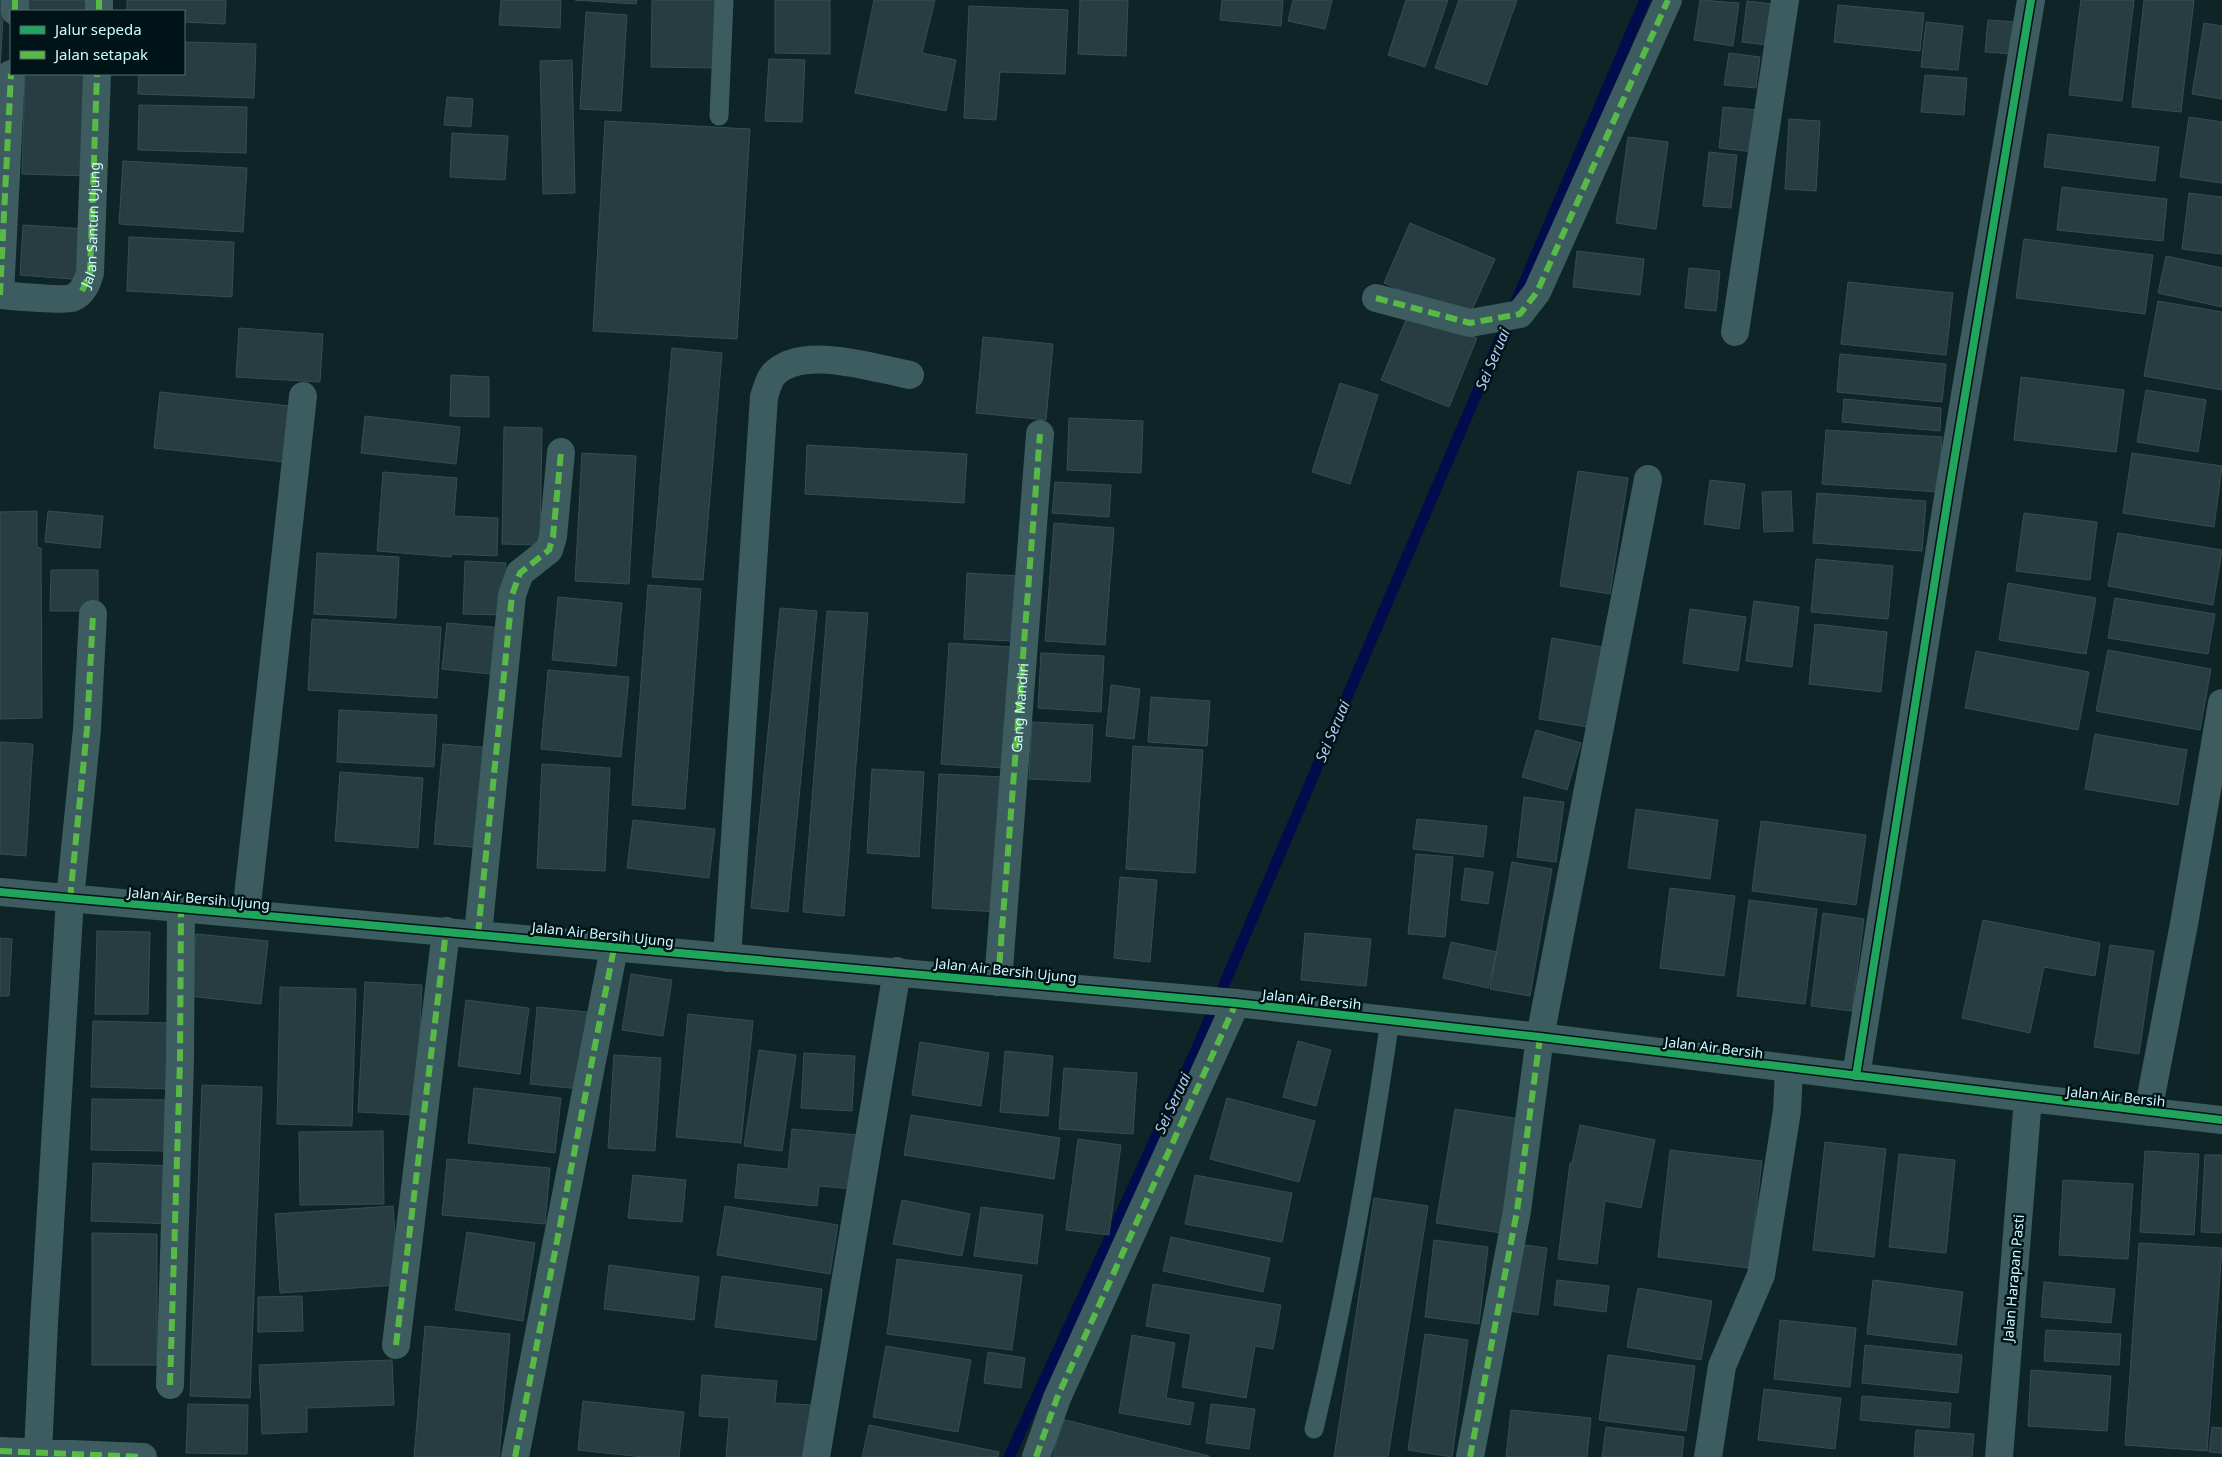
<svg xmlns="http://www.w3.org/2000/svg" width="2222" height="1457" viewBox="0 0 2222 1457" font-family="'Noto Sans',sans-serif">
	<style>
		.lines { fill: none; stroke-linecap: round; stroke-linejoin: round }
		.stream { stroke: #020b4b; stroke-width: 11 }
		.building { fill: #273d42; stroke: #344e54 }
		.service { stroke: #3c5c60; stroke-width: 19 }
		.minor { stroke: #3c5c60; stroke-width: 28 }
		.tertiary { stroke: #3c5c60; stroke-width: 28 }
		.quiet { stroke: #58b947; stroke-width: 6; stroke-dasharray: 12 6; stroke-linecap: butt }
		.cycleway-casing { stroke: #001316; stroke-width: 11 }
		.cycleway { stroke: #20a55d; stroke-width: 8 }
		.labels { text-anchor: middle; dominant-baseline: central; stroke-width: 5; stroke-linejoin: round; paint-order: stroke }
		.street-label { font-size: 14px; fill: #d0faff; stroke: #001316 }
		.water-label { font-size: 15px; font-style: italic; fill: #b7caf3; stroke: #001316 }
	</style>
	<rect width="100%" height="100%" fill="#0e2426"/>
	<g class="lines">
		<!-- stream -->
		<path class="stream" d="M1009,1457L1197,1048L1645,0"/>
	</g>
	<!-- building -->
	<path class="building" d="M0,0H4L0,72Z
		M23,0H91V11H23Z
		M127,0H226L225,24L184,22V11H127Z
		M501,0H561L560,28L499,25Z
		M575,0H637L636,4Z
		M652,0H718L717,68L651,67Z
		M775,0H830V54L775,53Z
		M874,0H935L922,53L956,60L946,111L855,93Z
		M1080,0H1128L1126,56L1078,54Z
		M1222,0H1283L1281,26L1220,20Z
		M1293,0H1332L1325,29L1288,21Z
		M1406,0H1448L1425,67L1388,55Z
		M1459,0H1517L1487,85L1435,68Z
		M1700,0L1739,3L1733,46L1694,40Z
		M2081,0H2134L2122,101L2069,95Z
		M2144,0H2194L2181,112L2132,107Z
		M1747,1L1772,4L1767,45L1742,42Z
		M1838,5L1924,13L1920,51L1834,42Z
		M969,6L1068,10L1065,74L1000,72L996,120L964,118Z
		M586,12L627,15L621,111L580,109Z
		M1988,20L2016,22L2013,54L1985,52Z
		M1926,22L1963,26L1958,70L1921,67Z
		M2204,23L2222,26V99L2192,94Z
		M184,42L256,44L254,98L138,94L139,74H184Z
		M1729,53L1760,57L1756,88L1724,85Z
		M769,59L805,60L802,122L765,121Z
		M572,60L575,193L543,194L540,61Z
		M25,74H92L88,176L22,174Z
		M1925,75L1967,78L1964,115L1921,112Z
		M447,97L473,99L471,127L444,125Z
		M139,105L247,107L246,153L138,150Z
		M1723,107L1759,110L1754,152L1719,148Z
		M2189,117L2222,122V183L2180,177Z
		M1789,119L1820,121L1816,191L1785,189Z
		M605,121L750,129L737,339L593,331Z
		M452,133L508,136L505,180L450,177Z
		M2048,134L2159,147L2155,181L2044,167Z
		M1628,137L1668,142L1656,229L1616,223Z
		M1709,152L1737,155L1731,208L1703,206Z
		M123,161L247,168L243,232L119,224Z
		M2062,187L2167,199L2163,241L2057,230Z
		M2189,193L2222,197V254L2182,249Z
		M1410,223L1495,259L1468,319L1384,283Z
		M23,225L88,229L84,280L20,275Z
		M129,237L234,242L232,297L127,291Z
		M2024,239L2153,255L2145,314L2016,298Z
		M1577,251L1644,259L1640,295L1573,287Z
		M2166,256L2222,268V307L2158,293Z
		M1689,268L1720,271L1716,311L1685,308Z
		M1848,282L1953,293L1946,355L1841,344Z
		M2158,301L2222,312V390L2144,376Z
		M1410,310L1477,338L1449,407L1381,380Z
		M239,328L323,334L320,382L236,377Z
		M983,337L1053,344L1046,420L976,413Z
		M672,348L722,353L703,580L652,577Z
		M1840,354L1946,364L1942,402L1837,392Z
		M451,375L489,377V417L450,416Z
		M2021,377L2124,390L2116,452L2014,440Z
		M1340,383L1378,395L1350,484L1312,472Z
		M2146,390L2206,400L2198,452L2137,442Z
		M160,392L290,406L284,462L154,448Z
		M1844,399L1941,408L1940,431L1842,422Z
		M365,416L460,427L456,464L361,453Z
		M1069,418L1143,421L1141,473L1067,470Z
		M504,427L542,428L540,545L502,544Z
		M1826,430L1942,437L1939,492L1822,484Z
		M807,445L967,454L964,503L805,494Z
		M582,453L636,456L629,584L575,581Z
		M2132,453L2222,466L2214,527L2123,513Z
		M1578,471L1628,478L1610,594L1560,586Z
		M383,472L457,478L454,516L498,518L497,556L451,554V557L377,551Z
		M1710,480L1745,484L1739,529L1704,524Z
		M1055,482L1111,485L1109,517L1052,513Z
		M1791,491L1793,531L1764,532L1762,492Z
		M1817,493L1926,501L1922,551L1813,543Z
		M37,511V547L41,548L42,718L0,719V512Z
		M48,511L103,516L100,548L45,542Z
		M2024,513L2097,522L2090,580L2016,571Z
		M1054,523L1114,528L1105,645L1045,641Z
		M2118,533L2222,550L2213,605L2108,586Z
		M317,553L399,557L396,618L314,614Z
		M1816,559L1893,566L1888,619L1811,612Z
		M465,561L506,563L504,615L463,614Z
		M51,570H98V611H50Z
		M967,573L1019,576L1016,641L964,639Z
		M2008,583L2096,598L2086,654L1999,640Z
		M648,585L701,589L685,809L632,805Z
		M558,597L622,603L616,666L552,660Z
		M2115,598L2215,614L2208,654L2108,638Z
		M1754,601L1799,607L1792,667L1746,661Z
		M780,608L817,611L788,912L751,908Z
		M1690,609L1746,617L1738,671L1683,663Z
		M827,611L868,613L844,916L803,912Z
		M312,619L441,627L437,698L308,690Z
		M447,623L504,628L500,675L442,669Z
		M1815,624L1887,632L1881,692L1809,684Z
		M1552,638L1602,647L1588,727L1539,719Z
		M949,643L1012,647L1004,768L941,764Z
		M2108,650L2211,669L2200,730L2096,711Z
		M1976,651L2089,672L2078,730L1965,708Z
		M1041,653L1104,656L1101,712L1038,708Z
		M548,670L629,677L621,757L541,749Z
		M1111,685L1140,689L1134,739L1106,736Z
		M1151,697L1210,701L1207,746L1148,742Z
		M339,710L437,715L434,767L337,762Z
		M1032,722L1093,725L1090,782L1029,779Z
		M1536,730L1581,743L1567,790L1522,777Z
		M2095,734L2187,750L2178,805L2085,789Z
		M0,742L33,744L26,856L0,854Z
		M443,744L493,748L484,848L434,844Z
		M1133,746L1203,750L1195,873L1126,869Z
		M542,764L610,768L605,871L537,868Z
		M872,769L924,772L919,857L867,853Z
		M340,772L423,778L418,848L335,841Z
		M939,774L1004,777L998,912L932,908Z
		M1524,797L1564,802L1556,862L1517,857Z
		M1636,809L1718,820L1710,879L1628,868Z
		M1417,819L1487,826L1483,857L1413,849Z
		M633,820L715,829L709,878L627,868Z
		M1761,821L1866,835L1856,905L1752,891Z
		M1416,854L1453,857L1445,937L1408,934Z
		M1512,862L1552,869L1530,996L1490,989Z
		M1465,868L1493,872L1488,904L1461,900Z
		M1120,877L1157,880L1150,962L1114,958Z
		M1670,888L1735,896L1724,976L1660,968Z
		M1749,900L1817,909L1805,1004L1737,996Z
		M1823,913L1864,919L1852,1011L1811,1006Z
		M1983,920L2100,943L2095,976L2044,967L2030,1033L1962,1018Z
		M97,931L150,932L148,1014H95Z
		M1305,933L1371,939L1366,986L1301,980Z
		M196,934L268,941L261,1004L189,996Z
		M0,938L12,939L9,996H0Z
		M1451,942L1497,952L1488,988L1443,978Z
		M2110,945L2154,951L2139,1054L2094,1047Z
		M631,974L672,980L663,1036L622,1030Z
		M365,982L422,985L416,1115L358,1112Z
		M280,987L356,989L352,1126L277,1124Z
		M466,1000L529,1008L520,1074L458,1066Z
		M537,1007L587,1012L580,1089L530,1084Z
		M688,1014L753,1021L741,1143L676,1137Z
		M93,1021L171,1023L169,1089L91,1087Z
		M1298,1041L1331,1050L1316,1106L1283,1097Z
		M920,1042L989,1053L981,1106L912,1095Z
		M759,1050L796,1055L782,1151L744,1146Z
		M1005,1051L1053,1056L1048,1116L1000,1112Z
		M804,1053L855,1056L852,1111L801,1108Z
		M614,1055L661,1058L655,1151L608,1148Z
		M1064,1068L1137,1073L1133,1134L1059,1129Z
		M202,1085L262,1087L250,1398L190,1396Z
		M474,1088L561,1098L555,1153L468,1143Z
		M1227,1098L1315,1121L1299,1182L1210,1159Z
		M92,1099L170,1100L169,1151L91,1150Z
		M1455,1109L1526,1120L1508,1234L1436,1223Z
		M911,1115L1060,1138L1054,1179L904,1155Z
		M1580,1125L1655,1140L1641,1208L1605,1201L1597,1264L1558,1259L1570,1163H1572Z
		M792,1129L859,1135L854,1189L819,1186L817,1206L735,1198L738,1164L788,1169Z
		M383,1131L384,1204L300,1205L299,1132Z
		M1078,1139L1121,1145L1109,1235L1066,1230Z
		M1825,1142L1886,1149L1874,1257L1813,1250Z
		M1670,1150L1762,1161L1749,1268L1658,1257Z
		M2145,1151L2199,1154L2194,1235L2140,1232Z
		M1899,1154L1955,1160L1946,1253L1889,1247Z
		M2205,1155H2222V1233L2201,1232Z
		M447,1159L550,1168L545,1224L442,1215Z
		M93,1163L176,1166L174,1224L91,1221Z
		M633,1175L686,1180L682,1222L628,1218Z
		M1195,1175L1292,1193L1282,1242L1185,1224Z
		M2063,1180L2133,1184L2128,1259L2059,1255Z
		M1374,1198L1428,1206L1388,1457H1334Z
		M902,1200L970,1214L962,1256L893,1244Z
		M393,1206L399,1285L280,1293L275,1214Z
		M725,1206L838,1225L830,1274L717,1255Z
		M981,1207L1043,1215L1037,1264L974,1256Z
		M467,1232L535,1243L523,1321L455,1310Z
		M92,1233L157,1234V1365H92Z
		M1171,1237L1270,1258L1263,1292L1163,1271Z
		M1434,1240L1488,1247L1479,1324L1425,1317Z
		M2139,1243L2222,1248L2207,1451L2125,1445Z
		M1517,1244L1547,1248L1538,1315L1508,1311Z
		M897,1259L1022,1275L1012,1350L887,1334Z
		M609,1265L699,1277L694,1320L604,1309Z
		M722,1276L822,1289L816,1340L715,1327Z
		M1557,1280L1609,1286L1606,1312L1554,1305Z
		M1873,1280L1963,1292L1956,1345L1867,1334Z
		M2044,1282L2115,1289L2111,1323L2041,1317Z
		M1153,1284L1281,1305L1273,1349L1255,1346L1246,1398L1182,1387L1191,1334L1146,1326Z
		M1638,1288L1712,1301L1701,1360L1627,1347Z
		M302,1296L303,1331L258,1332V1297Z
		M1780,1320L1856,1328L1850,1387L1774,1379Z
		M425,1326L510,1334L499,1457H414Z
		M2046,1330L2121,1334L2119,1365L2044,1361Z
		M1425,1334L1468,1340L1452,1457L1408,1450Z
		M1132,1335L1175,1343L1166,1398L1194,1403L1190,1425L1119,1413Z
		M1865,1345L1962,1355L1958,1393L1862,1383Z
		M886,1346L971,1360L958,1432L873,1417Z
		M988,1352L1025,1358L1021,1388L984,1383Z
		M1608,1355L1695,1366L1686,1431L1599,1420Z
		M392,1360L394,1405L307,1408V1432L262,1434L259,1365Z
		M2031,1370L2111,1376L2107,1431L2028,1426Z
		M702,1375L777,1381L775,1403L812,1405L808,1457H726L729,1418L699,1416Z
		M1764,1389L1841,1398L1835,1449L1758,1440Z
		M1862,1396L1951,1403L1949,1428L1860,1420Z
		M583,1401L684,1412L679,1457H643L578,1450Z
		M188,1404L248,1405L247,1454L186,1453Z
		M1211,1404L1255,1409L1249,1449L1206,1443Z
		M1511,1410L1591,1418L1587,1457H1506Z
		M1062,1419L1209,1456V1457H1053Z
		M869,1425L999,1452L998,1457H862Z
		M1606,1427L1684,1437L1682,1457H1602Z
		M2212,1427L2222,1428V1453L2209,1452Z
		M1916,1430L1974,1434L1972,1457H1914Z"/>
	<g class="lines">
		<!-- service -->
		<path class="service" d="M719,116L724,0
			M1314,1429C1346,1294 1370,1158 1390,1020"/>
		<!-- minor -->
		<path class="minor" d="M15,11V0
			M99,11V0
			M0,295C13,296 63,301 72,298C83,294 87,283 90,273L97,74
			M0,295L11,74
			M1376,298L1470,323L1520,314L1537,292L1668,0
			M1735,332L1785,0
			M246,914L303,396
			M478,934L512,595L520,573L549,550L553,537L561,452
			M727,958L764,397C766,390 769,380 773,375C801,344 873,368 910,375
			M998,982L1040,434
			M1856,1076L1950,485L2031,0
			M2028,1098L2222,1120
			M2148,1112L2184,924L2222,703
			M396,1345L446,931
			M170,1385L180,1061L181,908
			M0,1451L143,1457
			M38,1452L44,1323L70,899L87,729L93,614
			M515,1457L614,948
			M816,1457L897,971
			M1036,1457L1057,1398L1236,1003
			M1470,1457L1517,1211L1540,1037L1648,479
			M1708,1457L1722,1366L1761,1275L1787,1111L1789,1069"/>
		<!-- tertiary -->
		<path class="tertiary" d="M0,892L1236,1003L1540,1037L2028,1098L1999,1457"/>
		<!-- quiet -->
		<g class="quiet">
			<path d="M15,11V0"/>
			<path d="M99,11V0"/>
			<path id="s1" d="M82,291L90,273L97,74"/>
			<path d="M0,295L11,74"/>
			<path d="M1376,298L1470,323L1520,314L1537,292L1668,0"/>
			<path d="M70,899L87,729L93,614"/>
			<path d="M478,934L512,595L520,573L549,550L553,537L561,452"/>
			<path id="s2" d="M998,982L1040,434"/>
			<path d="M396,1345L446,931"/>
			<path d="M170,1385L180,1061L181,908"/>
			<path d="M0,1451L143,1457"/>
			<path d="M515,1457L614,948"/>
			<path d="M1036,1457L1057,1398L1236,1003"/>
			<path d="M1470,1457L1517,1211L1540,1037"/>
		</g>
		<defs>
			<path id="cycleway" d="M0,892L1236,1003L1540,1037L2222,1120
				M1856,1076L1950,485L2031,0"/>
		</defs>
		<!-- cycleway casing -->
		<use href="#cycleway" class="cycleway-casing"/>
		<!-- cycleway -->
		<use href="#cycleway" class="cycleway"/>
	</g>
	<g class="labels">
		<!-- street labels -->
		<g class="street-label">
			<text stroke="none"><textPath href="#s1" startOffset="68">Jalan Santun Ujung</textPath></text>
			<text stroke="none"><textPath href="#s2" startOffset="275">Gang Mandiri</textPath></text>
			<text transform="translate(199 898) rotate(5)">Jalan Air Bersih Ujung</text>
			<text transform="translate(603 934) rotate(6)">Jalan Air Bersih Ujung</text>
			<text transform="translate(1006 970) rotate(6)">Jalan Air Bersih Ujung</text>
			<text transform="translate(1312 999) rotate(6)">Jalan Air Bersih</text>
			<text transform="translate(1714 1047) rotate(7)">Jalan Air Bersih</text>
			<text transform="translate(2116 1096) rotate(6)">Jalan Air Bersih</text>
			<text transform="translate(2013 1278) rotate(-85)">Jalan Harapan Pasti</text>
		</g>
		<!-- water labels -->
		<g class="water-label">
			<text transform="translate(1492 359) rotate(-67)">Sei Seruai</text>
			<text transform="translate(1332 731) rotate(-67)">Sei Seruai</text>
			<text transform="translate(1172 1103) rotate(-65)">Sei Seruai</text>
		</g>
	</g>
	<!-- legend -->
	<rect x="10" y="10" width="175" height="65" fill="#001316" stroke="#536f73"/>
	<rect x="20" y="26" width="25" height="8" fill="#20a55d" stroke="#536f73"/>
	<text x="55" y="35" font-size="15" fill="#d0faff">Jalur sepeda</text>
	<rect x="20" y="51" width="25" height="8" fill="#58b947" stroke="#536f73"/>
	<text x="55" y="60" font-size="15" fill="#d0faff">Jalan setapak</text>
</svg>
